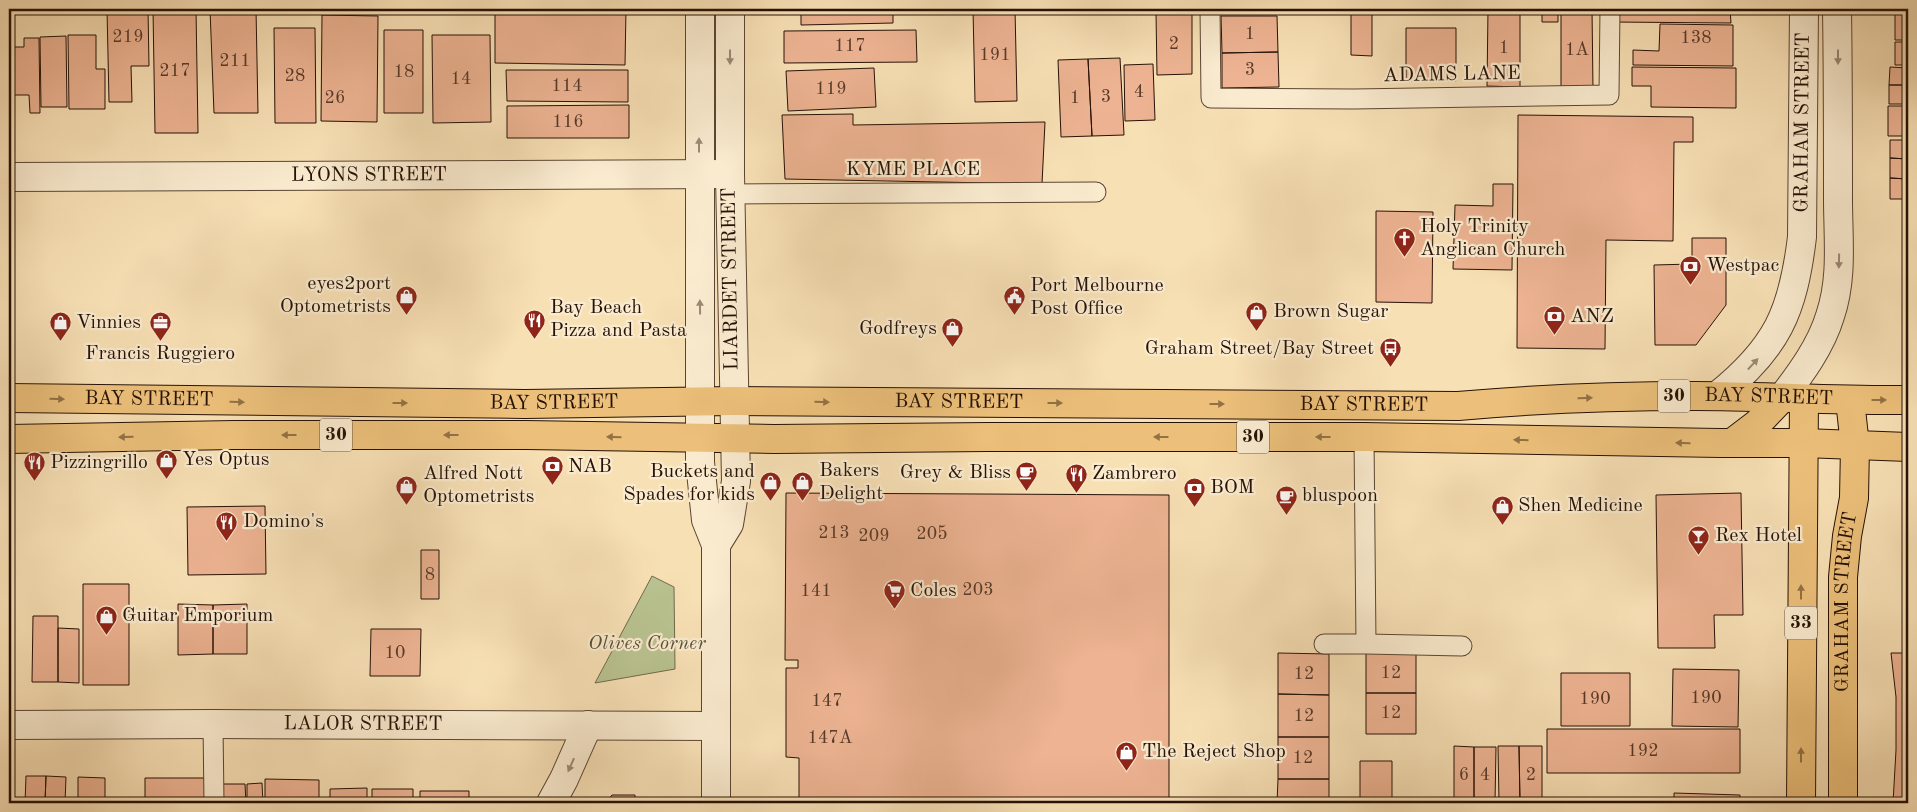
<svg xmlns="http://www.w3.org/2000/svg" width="1917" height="812" viewBox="0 0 1917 812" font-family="'Old Standard TT',serif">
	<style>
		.green { fill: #b9c391; stroke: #706a4c }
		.building { fill: #edb392; stroke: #261106 }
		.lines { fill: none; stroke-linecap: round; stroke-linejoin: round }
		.lane-casing { stroke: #5a4532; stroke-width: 21 }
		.street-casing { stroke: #5a4532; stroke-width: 30 }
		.primary-casing { stroke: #261106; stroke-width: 30 }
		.lane { stroke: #faebcf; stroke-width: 19 }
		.street { stroke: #faebcf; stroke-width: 28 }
		.primary { stroke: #ecc07a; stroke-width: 28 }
		.oneway { fill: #9b8975 }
		.oneway2 { fill: #937146 }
		.labels { text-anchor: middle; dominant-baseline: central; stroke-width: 4.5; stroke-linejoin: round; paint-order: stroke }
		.number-label { font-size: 18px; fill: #583a29 }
		.shield { fill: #faebcf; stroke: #665242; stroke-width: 1 }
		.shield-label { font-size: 19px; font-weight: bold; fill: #261106 }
		.street-label { font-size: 20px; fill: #261106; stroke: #faebcf }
		.poi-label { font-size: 20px; fill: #261106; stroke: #faebcf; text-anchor: start }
		.park-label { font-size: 20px; font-style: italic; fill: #594f37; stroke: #faebcf }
	</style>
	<rect width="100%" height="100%" fill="#f8e0b5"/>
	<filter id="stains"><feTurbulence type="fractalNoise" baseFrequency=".004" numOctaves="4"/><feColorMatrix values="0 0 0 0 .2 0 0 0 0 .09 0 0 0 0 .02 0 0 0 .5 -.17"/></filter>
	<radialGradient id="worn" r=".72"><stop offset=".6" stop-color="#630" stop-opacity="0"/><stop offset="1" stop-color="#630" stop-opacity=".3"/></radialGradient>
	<!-- green -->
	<path class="green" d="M652,576L674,587L675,669L595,683Z"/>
	<!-- building -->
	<path class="building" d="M107,9H148L149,66H131L132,102H109Z
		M153,9H196L198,133H155Z
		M210,9H256L258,113H214Z
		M495,9H626L625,65L495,63Z
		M801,9H893V23L801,25Z
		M973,9H1015L1017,101L975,102Z
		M1351,9H1372V56L1351,55Z
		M1488,9H1520V87L1487,86Z
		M1542,9H1558V22H1542Z
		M1561,9H1592L1593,90H1561Z
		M1612,9H1730L1731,23L1612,22Z
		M1895,9H1908V40H1895Z
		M1156,13H1192V74L1157,75Z
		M322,15L378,16L377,122L321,121Z
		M1221,16H1277L1278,52L1222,53Z
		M1660,24L1733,25V66L1633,65V50L1659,51Z
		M274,28H315L316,123H275Z
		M1406,28H1456V81H1406Z
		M384,30H423V113H384Z
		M916,30L917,62L784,63V31Z
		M68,35H96V69H105V109H69Z
		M432,35H490L491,122L433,123Z
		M66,36L67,107H41L40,37Z
		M24,38H39L40,113H30L29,95H12V47H24Z
		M1895,42H1908V65H1895Z
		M1278,52L1279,87L1222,88V53Z
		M1120,58L1124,135L1092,136L1088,59Z
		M1088,59L1092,136L1061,137L1058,60Z
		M1153,64L1155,120L1125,121L1124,65Z
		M1632,67L1736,68V108L1651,107V86H1632Z
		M1890,67L1908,68V85H1889Z
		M874,68L876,107L788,111L786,71Z
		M506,70H628V102L507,101Z
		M1889,85H1908V104H1889Z
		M629,105V138H507V106Z
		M1888,106H1908V136H1888Z
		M853,114V125L1045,122L1042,184L785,179L782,115Z
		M1518,115L1693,117V142H1674L1673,241L1606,240L1605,349L1517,348Z
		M1890,140H1908V159L1890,158Z
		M1890,158L1908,159V179L1890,178Z
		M1890,178L1908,179V199H1890Z
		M1493,184H1513L1512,270L1453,269L1455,205L1493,206Z
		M1376,211L1433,212L1432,303L1376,302Z
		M1692,238H1726V305L1696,345H1655L1654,265L1692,264Z
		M786,493L1169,495V803H799V758L786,757V668H798V660H785Z
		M1741,493L1743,615H1714L1715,648H1658L1656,495Z
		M265,506L266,574L188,575L187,507Z
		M421,550H439V599H421Z
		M83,584H129V685H83Z
		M178,604L213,605V654L178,655Z
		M247,604V654H213V605Z
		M33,616H58V682H32Z
		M58,628L79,629V683L58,682Z
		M371,629H421L420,676H370Z
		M1278,653L1329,654V695L1278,694Z
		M1366,653H1416V693H1366Z
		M1891,653H1908V803H1893L1896,750V697Z
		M1673,669L1739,670L1738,727L1672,726Z
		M1561,673H1630V726H1561Z
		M1366,693H1416V734H1366Z
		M1278,694L1329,695V737H1278Z
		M1547,729H1740V773H1547Z
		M1278,737H1329V779H1278Z
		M1454,746L1474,747V803H1454Z
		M1498,746H1519L1520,803H1499Z
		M1519,746H1542V803H1520Z
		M1474,747H1496L1495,803H1474Z
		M1360,761H1392V803H1360Z
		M26,776H46L45,803H25Z
		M46,776L66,777L65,803H45Z
		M78,777L105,778V803H78Z
		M145,778H205V803H145Z
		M265,779L319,780V803H265Z
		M1278,779H1329V803H1277Z
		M262,783L263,803H247V784Z
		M217,784H245L246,803H217Z
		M367,788V803H330V789Z
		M372,789H413V803H372Z
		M420,791H469V803H420Z
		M1674,793L1740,795V803H1674Z
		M612,795H635V803H606Z
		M1568,798H1635V803H1568Z"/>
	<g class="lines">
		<defs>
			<path id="lane" d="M1210,9L1211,98L1354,99L1609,95L1610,9
				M731,194L1096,192
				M1364,437L1366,644L1462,646
				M1324,644H1366
				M213,724L214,803"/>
			<g id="street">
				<path d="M700,9V462L706,520L716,545V803"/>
				<path id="s1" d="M9,177L730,174"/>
				<path id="s2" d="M1717,396C1777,348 1793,312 1802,237L1804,9"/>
				<path d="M1782,398C1801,373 1821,346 1830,316C1843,278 1838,239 1838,199C1838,136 1838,72 1837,9"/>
				<path d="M716,545L729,524L736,481L730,174V9"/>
				<path id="s3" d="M9,725L213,724L716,726"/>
				<path d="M551,803L564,779L588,725"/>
			</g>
			<g id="primary">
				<path id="s4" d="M9,398L525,404L733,401L1458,406C1537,399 1616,396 1696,396C1767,396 1837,401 1908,400"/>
				<path d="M9,439L234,435H526L774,439L988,437H1364L1720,443H1804L1908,447"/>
				<path d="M1732,443L1757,424L1782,398"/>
				<path d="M1801,803L1804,399"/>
				<path id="s5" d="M1843,803V577L1847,536L1854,498L1855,446L1850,400"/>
			</g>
		</defs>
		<!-- lane casing -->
		<use href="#lane" class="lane-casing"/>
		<!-- street casing -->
		<use href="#street" class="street-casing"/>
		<!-- primary casing -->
		<use href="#primary" class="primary-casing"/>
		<!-- lane -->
		<use href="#lane" class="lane"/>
		<!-- street -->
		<use href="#street" class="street"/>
		<!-- primary -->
		<use href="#primary" class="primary"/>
	</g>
	<!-- one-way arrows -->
	<defs><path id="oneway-solid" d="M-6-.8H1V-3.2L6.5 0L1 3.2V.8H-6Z" transform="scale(1.25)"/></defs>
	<g class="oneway">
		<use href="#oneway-solid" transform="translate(730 57) rotate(90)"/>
		<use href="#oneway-solid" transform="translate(1838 57) rotate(90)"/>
		<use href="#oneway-solid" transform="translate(699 145) rotate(-90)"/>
		<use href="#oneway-solid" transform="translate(1839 261) rotate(91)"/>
		<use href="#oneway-solid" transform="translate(700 307) rotate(-91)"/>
		<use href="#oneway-solid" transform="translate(1753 364) rotate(-47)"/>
		<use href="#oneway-solid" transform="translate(571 765) rotate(114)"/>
	</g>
	<g class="oneway2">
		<use href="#oneway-solid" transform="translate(1585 398) rotate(-1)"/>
		<use href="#oneway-solid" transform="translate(57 399) rotate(1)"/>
		<use href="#oneway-solid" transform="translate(1879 400)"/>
		<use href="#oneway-solid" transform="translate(237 402) rotate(1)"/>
		<use href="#oneway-solid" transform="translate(822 402) rotate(1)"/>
		<use href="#oneway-solid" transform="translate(400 403)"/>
		<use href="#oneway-solid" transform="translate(1055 403)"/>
		<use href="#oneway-solid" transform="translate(1217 404)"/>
		<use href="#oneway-solid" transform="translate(289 435) rotate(180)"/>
		<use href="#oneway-solid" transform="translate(451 435) rotate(180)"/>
		<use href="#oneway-solid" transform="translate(126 437) rotate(179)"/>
		<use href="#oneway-solid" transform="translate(614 437) rotate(-179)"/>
		<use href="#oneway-solid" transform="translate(1161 437) rotate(-180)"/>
		<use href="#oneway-solid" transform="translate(1323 437) rotate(-180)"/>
		<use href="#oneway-solid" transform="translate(1521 440) rotate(-179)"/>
		<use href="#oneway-solid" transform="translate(1683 443) rotate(-179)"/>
		<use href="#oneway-solid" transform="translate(1801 592) rotate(-90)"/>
		<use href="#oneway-solid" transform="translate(1801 755) rotate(-90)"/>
	</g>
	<!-- icons -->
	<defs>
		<symbol id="church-pin" viewBox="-11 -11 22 30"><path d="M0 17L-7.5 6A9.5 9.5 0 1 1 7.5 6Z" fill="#8f2418" stroke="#faebcf"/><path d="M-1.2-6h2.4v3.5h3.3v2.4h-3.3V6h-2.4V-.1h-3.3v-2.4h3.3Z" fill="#fff"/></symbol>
		<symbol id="bank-pin" viewBox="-11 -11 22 30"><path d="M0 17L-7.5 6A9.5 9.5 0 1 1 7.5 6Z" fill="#8f2418" stroke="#faebcf"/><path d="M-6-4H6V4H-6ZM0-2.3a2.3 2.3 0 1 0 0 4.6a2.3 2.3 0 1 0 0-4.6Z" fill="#fff"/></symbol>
		<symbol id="shop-pin" viewBox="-11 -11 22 30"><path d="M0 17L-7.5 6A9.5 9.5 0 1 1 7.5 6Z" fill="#8f2418" stroke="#faebcf"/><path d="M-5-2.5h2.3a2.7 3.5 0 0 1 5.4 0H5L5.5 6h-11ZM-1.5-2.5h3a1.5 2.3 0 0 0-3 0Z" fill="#fff"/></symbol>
		<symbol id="civic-pin" viewBox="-11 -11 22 30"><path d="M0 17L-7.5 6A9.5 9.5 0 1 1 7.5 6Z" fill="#8f2418" stroke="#faebcf"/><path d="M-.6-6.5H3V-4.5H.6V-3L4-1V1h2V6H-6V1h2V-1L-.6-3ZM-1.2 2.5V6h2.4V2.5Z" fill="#fff"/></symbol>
		<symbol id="restaurant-pin" viewBox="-11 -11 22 30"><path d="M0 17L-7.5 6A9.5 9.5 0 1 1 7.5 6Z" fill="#8f2418" stroke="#faebcf"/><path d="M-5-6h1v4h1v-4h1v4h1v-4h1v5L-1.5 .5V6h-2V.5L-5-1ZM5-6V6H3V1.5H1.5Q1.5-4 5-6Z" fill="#fff"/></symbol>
		<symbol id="office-pin" viewBox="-11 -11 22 30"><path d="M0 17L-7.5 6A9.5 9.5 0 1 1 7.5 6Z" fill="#8f2418" stroke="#faebcf"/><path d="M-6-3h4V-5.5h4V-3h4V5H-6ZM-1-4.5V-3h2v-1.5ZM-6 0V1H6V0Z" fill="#fff"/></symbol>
		<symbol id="bus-pin" viewBox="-11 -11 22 30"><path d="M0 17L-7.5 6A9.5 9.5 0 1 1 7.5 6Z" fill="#8f2418" stroke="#faebcf"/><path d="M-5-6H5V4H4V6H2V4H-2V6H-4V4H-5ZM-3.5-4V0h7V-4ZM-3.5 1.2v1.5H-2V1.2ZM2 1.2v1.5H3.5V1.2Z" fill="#fff"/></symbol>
		<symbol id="cafe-pin" viewBox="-11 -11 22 30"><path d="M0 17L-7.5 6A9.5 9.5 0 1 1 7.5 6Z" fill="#8f2418" stroke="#faebcf"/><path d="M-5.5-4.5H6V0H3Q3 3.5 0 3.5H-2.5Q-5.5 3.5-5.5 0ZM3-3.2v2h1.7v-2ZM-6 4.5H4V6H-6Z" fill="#fff"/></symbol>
		<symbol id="bar-pin" viewBox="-11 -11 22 30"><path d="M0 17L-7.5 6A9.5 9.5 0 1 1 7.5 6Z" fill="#8f2418" stroke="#faebcf"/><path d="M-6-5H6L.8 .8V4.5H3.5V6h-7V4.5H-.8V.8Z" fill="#fff"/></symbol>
		<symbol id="supermarket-pin" viewBox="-11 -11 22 30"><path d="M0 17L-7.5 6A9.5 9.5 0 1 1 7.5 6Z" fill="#8f2418" stroke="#faebcf"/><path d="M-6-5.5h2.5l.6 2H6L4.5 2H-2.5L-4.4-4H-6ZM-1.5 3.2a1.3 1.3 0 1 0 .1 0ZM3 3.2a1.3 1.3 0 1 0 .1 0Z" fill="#fff"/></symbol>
	</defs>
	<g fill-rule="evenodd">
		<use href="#church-pin" x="1392" y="226" width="25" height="34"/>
		<use href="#bank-pin" x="1678" y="254" width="25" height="34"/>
		<use href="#shop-pin" x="394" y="284" width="25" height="34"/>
		<use href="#civic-pin" x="1002" y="284" width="25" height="34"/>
		<use href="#shop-pin" x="1244" y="300" width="25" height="34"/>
		<use href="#bank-pin" x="1542" y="304" width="25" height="34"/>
		<use href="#restaurant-pin" x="522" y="308" width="25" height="34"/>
		<use href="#office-pin" x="148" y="310" width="25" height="34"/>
		<use href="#shop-pin" x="48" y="310" width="25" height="34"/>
		<use href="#shop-pin" x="940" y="316" width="25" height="34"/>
		<use href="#bus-pin" x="1378" y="336" width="25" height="34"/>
		<use href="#shop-pin" x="154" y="448" width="25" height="34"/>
		<use href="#restaurant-pin" x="22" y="450" width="25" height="34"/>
		<use href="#bank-pin" x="540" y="454" width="25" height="34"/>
		<use href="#cafe-pin" x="1014" y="460" width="25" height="34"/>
		<use href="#restaurant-pin" x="1064" y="462" width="25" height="34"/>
		<use href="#shop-pin" x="790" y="470" width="25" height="34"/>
		<use href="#shop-pin" x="758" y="470" width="25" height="34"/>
		<use href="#shop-pin" x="394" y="474" width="25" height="34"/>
		<use href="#bank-pin" x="1182" y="476" width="25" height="34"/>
		<use href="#cafe-pin" x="1274" y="484" width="25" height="34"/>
		<use href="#shop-pin" x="1490" y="494" width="25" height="34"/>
		<use href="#restaurant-pin" x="214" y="510" width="25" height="34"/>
		<use href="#bar-pin" x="1686" y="524" width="25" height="34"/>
		<use href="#supermarket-pin" x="882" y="578" width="25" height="34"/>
		<use href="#shop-pin" x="94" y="604" width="25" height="34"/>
		<use href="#shop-pin" x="1114" y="740" width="25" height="34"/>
	</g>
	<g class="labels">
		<!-- number labels -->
		<g class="number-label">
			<text x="1250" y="34">1</text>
			<text x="128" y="37">219</text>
			<text x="1696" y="38">138</text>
			<text x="1174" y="44">2</text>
			<text x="850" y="46">117</text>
			<text x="1504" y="48">1</text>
			<text x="1577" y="50">1A</text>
			<text x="995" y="55">191</text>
			<text x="235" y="61">211</text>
			<text x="1250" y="70">3</text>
			<text x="175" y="71">217</text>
			<text x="404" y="72">18</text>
			<text x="295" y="76">28</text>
			<text x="461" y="79">14</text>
			<text x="567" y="86">114</text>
			<text x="831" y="89">119</text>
			<text x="1139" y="92">4</text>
			<text x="1106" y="97">3</text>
			<text x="335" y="98">26</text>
			<text x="1075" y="98">1</text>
			<text x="568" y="122">116</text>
			<text x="834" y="533">213</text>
			<text x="932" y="534">205</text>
			<text x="874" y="536">209</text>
			<text x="430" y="575">8</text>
			<text x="978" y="590">203</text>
			<text x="816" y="591">141</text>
			<text x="395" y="653">10</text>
			<text x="1391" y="673">12</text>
			<text x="1304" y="674">12</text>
			<text x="1706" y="698">190</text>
			<text x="1595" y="699">190</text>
			<text x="827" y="701">147</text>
			<text x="1391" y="713">12</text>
			<text x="1304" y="716">12</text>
			<text x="830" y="738">147A</text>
			<text x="1643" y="751">192</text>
			<text x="1303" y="758">12</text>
			<text x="1464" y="775">6</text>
			<text x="1485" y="775">4</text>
			<text x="1531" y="775">2</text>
		</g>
		<!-- shield labels -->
		<g class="shield">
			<rect x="1658" y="379.5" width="32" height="33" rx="4"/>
			<rect x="320" y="418.5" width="32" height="33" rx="4"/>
			<rect x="1237" y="420.5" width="32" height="33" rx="4"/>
			<rect x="1785" y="606.5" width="32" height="33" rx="4"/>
		</g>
		<g class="shield-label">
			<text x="1674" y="396">30</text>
			<text x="336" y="435">30</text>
			<text x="1253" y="437">30</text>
			<text x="1801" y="623">33</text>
		</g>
		<!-- street labels -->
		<g class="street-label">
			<text transform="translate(1452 75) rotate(-1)">ADAMS LANE</text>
			<text stroke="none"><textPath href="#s2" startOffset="301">GRAHAM STREET</textPath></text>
			<text x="913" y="170">KYME PLACE</text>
			<text stroke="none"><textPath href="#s1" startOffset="360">LYONS STREET</textPath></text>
			<text transform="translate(731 279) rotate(-91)">LIARDET STREET</text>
			<text stroke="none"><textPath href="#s4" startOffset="1760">BAY STREET</textPath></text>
			<text stroke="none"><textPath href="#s4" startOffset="140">BAY STREET</textPath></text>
			<text stroke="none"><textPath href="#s4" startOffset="545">BAY STREET</textPath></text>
			<text stroke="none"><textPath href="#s4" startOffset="950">BAY STREET</textPath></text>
			<text stroke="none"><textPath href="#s4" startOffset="1355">BAY STREET</textPath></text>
			<text stroke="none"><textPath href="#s5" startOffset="201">GRAHAM STREET</textPath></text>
			<text stroke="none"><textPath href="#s3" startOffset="354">LALOR STREET</textPath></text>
		</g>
		<!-- poi labels -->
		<g class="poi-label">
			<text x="1420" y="227">Holy Trinity<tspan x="1420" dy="23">Anglican Church</tspan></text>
			<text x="1706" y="266">Westpac</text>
			<text x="391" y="284" text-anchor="end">eyes2port<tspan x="391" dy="23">Optometrists</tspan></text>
			<text x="1030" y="286">Port Melbourne<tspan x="1030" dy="23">Post Office</tspan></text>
			<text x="550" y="308">Bay Beach<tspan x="550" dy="23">Pizza and Pasta</tspan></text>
			<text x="1273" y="312">Brown Sugar</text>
			<text x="1570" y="317">ANZ</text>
			<text x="76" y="323">Vinnies</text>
			<text x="937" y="329" text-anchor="end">Godfreys</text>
			<text x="1374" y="349" text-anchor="end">Graham Street/Bay Street</text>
			<text x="160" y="354" text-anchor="middle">Francis Ruggiero</text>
			<text x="182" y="460">Yes Optus</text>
			<text x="50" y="463">Pizzingrillo</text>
			<text x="568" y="467">NAB</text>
			<text x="819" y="471">Bakers<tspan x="819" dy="23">Delight</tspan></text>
			<text x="755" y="472" text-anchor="end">Buckets and<tspan x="755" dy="23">Spades for kids</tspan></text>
			<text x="1011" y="473" text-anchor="end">Grey &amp; Bliss</text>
			<text x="423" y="474">Alfred Nott<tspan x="423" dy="23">Optometrists</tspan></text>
			<text x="1092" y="474">Zambrero</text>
			<text x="1210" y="488">BOM</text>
			<text x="1302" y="496">bluspoon</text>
			<text x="1518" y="506">Shen Medicine</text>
			<text x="243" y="522">Domino's</text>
			<text x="1715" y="536">Rex Hotel</text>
			<text x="910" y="591">Coles</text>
			<text x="122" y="616">Guitar Emporium</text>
			<text x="1142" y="752">The Reject Shop</text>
		</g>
		<!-- park labels -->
		<g class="park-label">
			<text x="647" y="644">Olives Corner</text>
		</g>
	</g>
	<!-- margin -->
	<rect width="1917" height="812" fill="none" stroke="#f8e0b5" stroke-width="30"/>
	<rect x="10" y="10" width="1897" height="792" fill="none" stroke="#261106" stroke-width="2.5"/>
	<rect x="15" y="15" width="1887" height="782" fill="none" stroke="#261106"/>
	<rect width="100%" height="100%" filter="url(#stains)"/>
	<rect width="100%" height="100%" fill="url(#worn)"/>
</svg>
